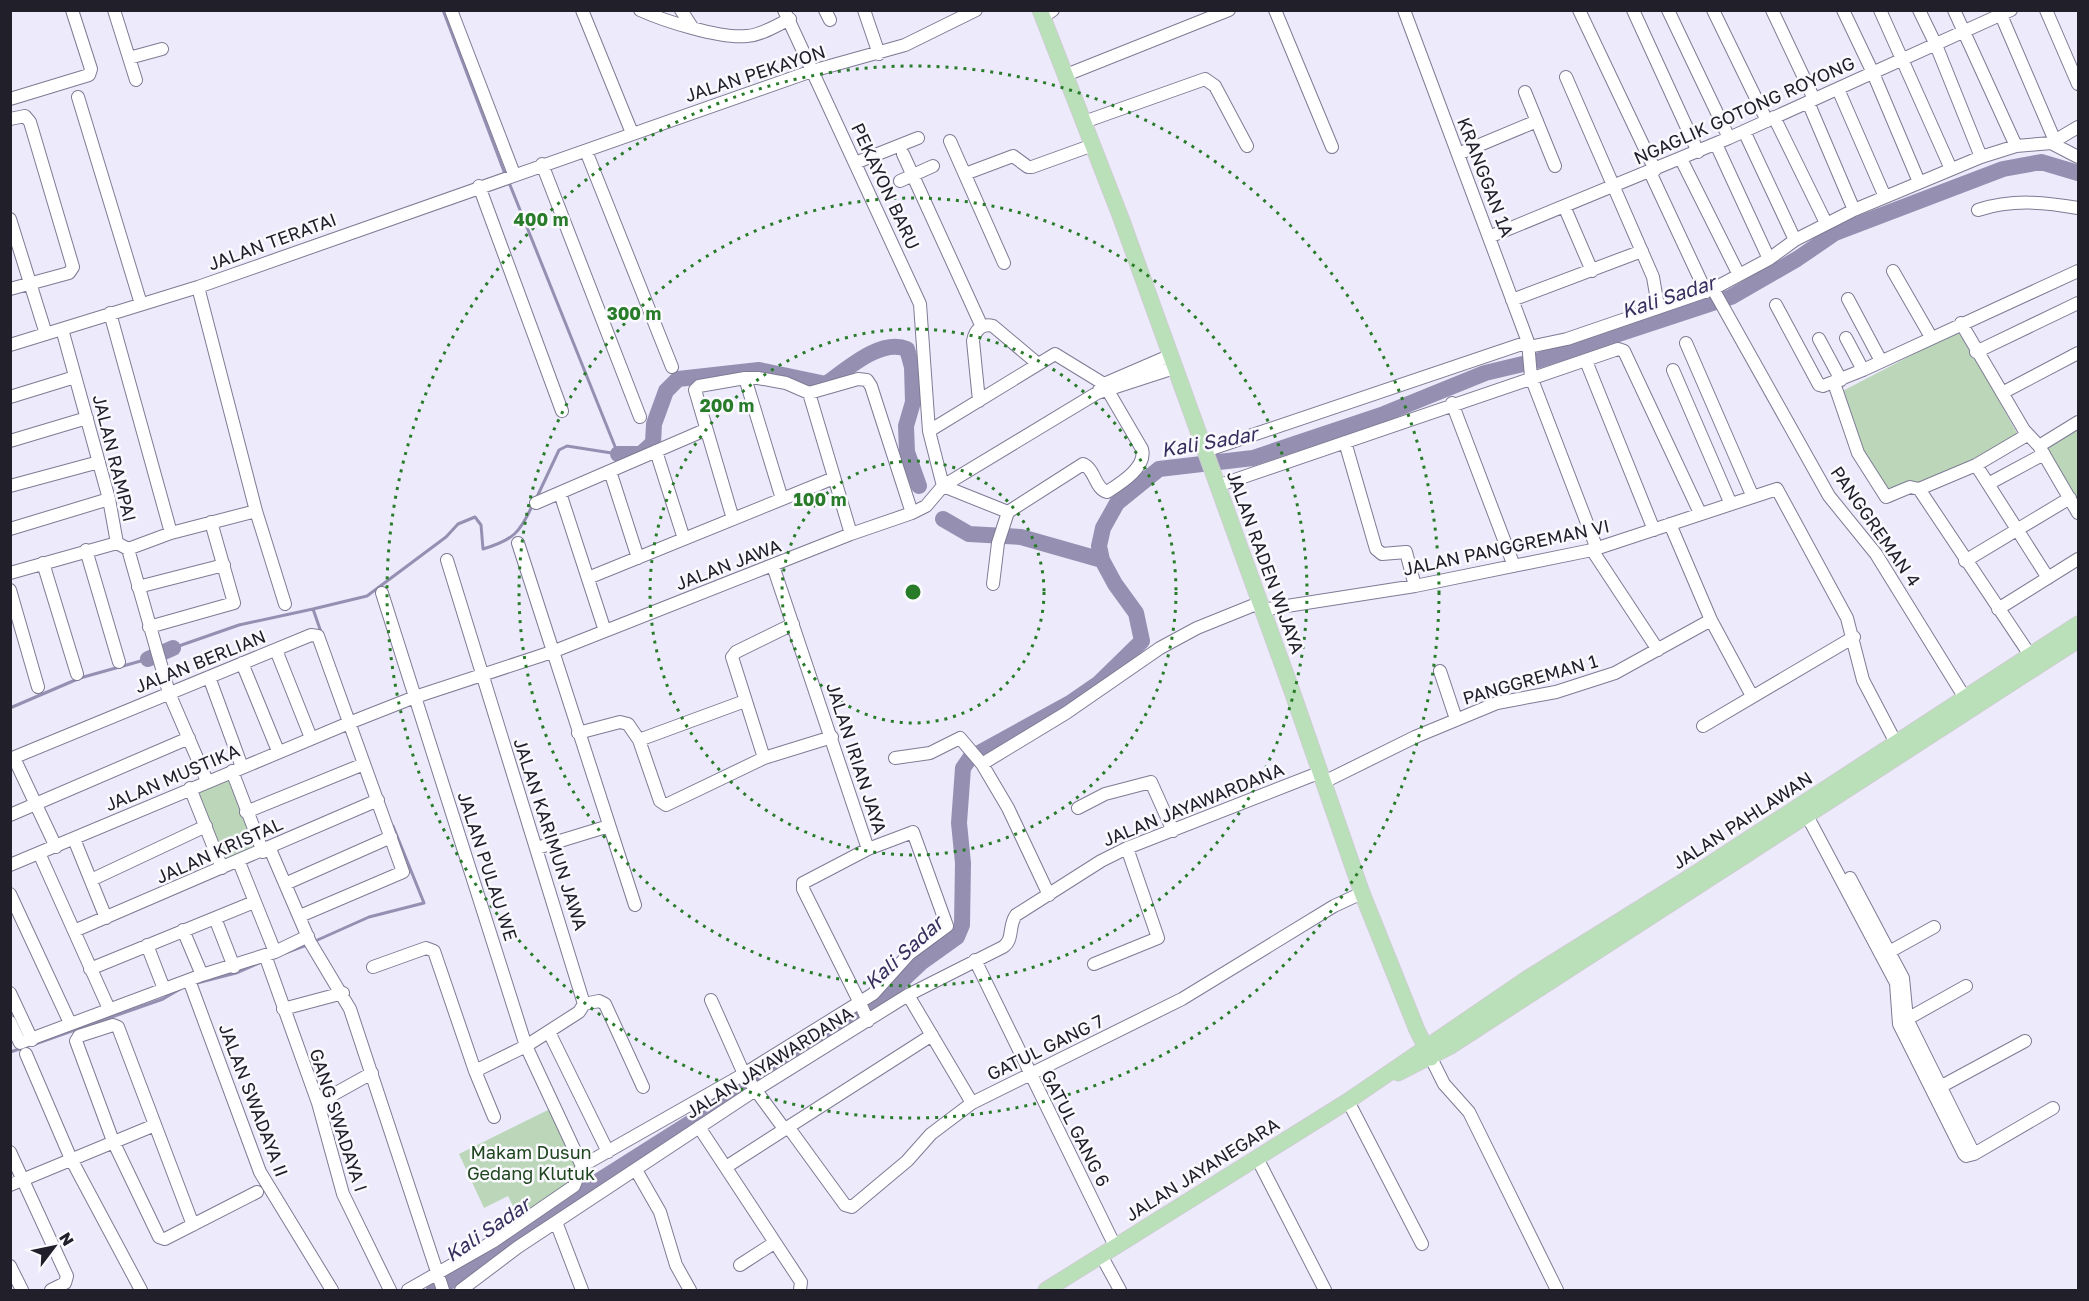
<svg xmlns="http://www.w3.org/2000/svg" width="2089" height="1301" viewBox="0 0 2089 1301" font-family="'Golos Text',sans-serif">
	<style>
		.green { fill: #bbd6b9 }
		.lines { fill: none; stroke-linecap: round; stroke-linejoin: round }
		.stream { stroke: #9590b2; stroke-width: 3 }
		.river { stroke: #9590b2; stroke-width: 16 }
		.minor-casing { stroke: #7e7b94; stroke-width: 14 }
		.major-casing { stroke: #ceced0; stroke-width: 17 }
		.minor { stroke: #fff; stroke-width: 12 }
		.major { stroke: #b9e0b8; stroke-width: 15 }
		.ring { fill: none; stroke: #287c29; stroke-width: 3; stroke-dasharray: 3 6 }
		.labels { text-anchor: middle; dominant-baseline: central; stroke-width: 5; stroke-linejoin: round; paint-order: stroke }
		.street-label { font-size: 18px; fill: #21202a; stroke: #f9f9fe }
		.park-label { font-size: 18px; fill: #1e451d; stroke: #f9f9fe }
		.water-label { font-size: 20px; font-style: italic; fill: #382e5d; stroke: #f9f9fe }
		.centre { fill: #287c29; stroke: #f9f9fe; stroke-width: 3 }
		.ring-label { font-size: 18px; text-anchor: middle; font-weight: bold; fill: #287c29; stroke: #f9f9fe; stroke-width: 5; stroke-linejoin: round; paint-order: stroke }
	</style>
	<rect width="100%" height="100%" fill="#eceafb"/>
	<!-- green -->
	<path class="green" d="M1960,330L2018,435L1891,503L1835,395Z
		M2078,427V501L2045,447Z
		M229,778L259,848L222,863L193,793Z
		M552,1108L579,1165L571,1183L519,1218L508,1196L484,1208L459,1154Z"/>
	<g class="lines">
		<!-- stream -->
		<path class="stream" d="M443,10L505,174
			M508,180L618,454
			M536,499L559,450L567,446L618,454
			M321,632L313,609L367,596L446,537L458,524L475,517L481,525L483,549C513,540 520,533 533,504
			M173,648L239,625L313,609
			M10,708L80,678L148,659
			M313,942L369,917L424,903L393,826
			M285,953L307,945
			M197,983L236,973L259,963
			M35,1044L163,999L180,989
			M10,1052L23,1048"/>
		<!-- river -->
		<path class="river" d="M618,454H641L653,443L654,424L666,391L678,379L759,370L826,384C847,369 881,338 907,349L912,367L913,402L906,426L907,452L919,486
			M943,519L969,534L1021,537L1102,560
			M148,659L173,648
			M434,1290L456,1278L535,1221L875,1006L922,962L957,937L962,925L963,863L959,823L963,768L970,758L1070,703L1099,683L1142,641L1136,613L1115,584L1102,560L1099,546L1103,528L1117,503L1159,469L1253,458L1384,414L1485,373L1540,360L1731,297L1797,259L1835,233L2003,169L2041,162L2078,173"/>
		<defs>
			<path id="minor" d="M114,10L136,80
				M451,10L514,174
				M582,10L632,133
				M640,10C664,21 721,39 747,36C762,35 777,25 790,19
				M681,10L692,27
				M784,10L920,304L929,431L943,486L1008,512L1083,464C1095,469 1095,489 1107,492C1121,483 1147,467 1142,449L1104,384L1055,354L929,431
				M825,10L830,20
				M864,10L879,54
				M1275,10L1332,147
				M1404,10L1528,342L1531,377L1597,549
				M1579,10L1655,170
				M1633,10L1698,152
				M1668,10L1729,138
				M1713,10L1767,121
				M1772,10L1814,99
				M1843,10L1873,73L1919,182
				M1880,10L1951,169
				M1919,10L1936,45L1981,157
				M1954,10L2016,146
				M2046,10L2078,84
				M2001,15L2055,141
				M1043,17L1053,10
				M129,58L162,49
				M1066,75L1229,10
				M1566,77L1653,277L1658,306
				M1838,89L1885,197
				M1525,92L1555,166
				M78,97L141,304
				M10,99L89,75L91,69L72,10
				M1808,102L1854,210
				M1774,117L1826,223
				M10,119L25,116L30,122L73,267L69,273L10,289
				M1084,122L1205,79L1215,86L1247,146
				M1744,131L1795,240
				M950,141L1004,263
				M2051,143L2078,157
				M1716,144L1769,259
				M586,151L672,367
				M903,154L982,327
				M1458,154L1537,121
				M1681,159L1739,275
				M855,163L918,138
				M542,164L640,417
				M1650,172L1706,292
				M965,174L1013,156L1028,167H1032L1093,145
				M900,181L933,166
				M479,186L562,411
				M1564,206L1592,271
				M1978,210C2012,199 2044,202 2078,208
				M10,219L46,334
				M1489,237L1729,138L2011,10
				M1893,271L1931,337
				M198,287L256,511L285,604
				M1713,289L1829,496L1876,554L1965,698
				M1848,299L1881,361
				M1512,300L1642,251
				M1776,305L1819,385L1823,386L1863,370L2078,271
				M110,313L171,533
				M1961,323L2024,430L2039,446L2078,513
				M62,329L109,499L117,543L128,549L169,693L207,781
				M1846,338L1863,370
				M1819,339L1841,380
				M1686,343L1752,495
				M10,345L198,287L812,71L905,45L976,10
				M1529,347L1567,339L1713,289L1769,259L1795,240L1854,210L1981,157L2016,146L2051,143L2078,127
				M1976,352L2078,303
				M1586,361L1654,530
				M1673,370L1730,502
				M745,378L782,499
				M1834,383L1858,453L1886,497L1910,487L1919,489L1976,465L2027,435
				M1099,390L1104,384L1169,356
				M809,393L851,534
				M2002,393L2078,353
				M10,397L75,377
				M979,401L973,341C975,330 982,323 993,326L1037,363
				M1452,403L1514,566
				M10,441L87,418
				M1345,442L1376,549L1382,554L1406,552L1415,586
				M2039,446L2078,422
				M656,451L684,539
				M1205,451L1528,342
				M1976,465L2048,578
				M610,471L638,558
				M1988,484L2044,454
				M10,486L99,462
				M1217,486L1618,349L1624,351L1700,513
				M1919,489L2030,655
				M560,493L605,631
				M536,503L705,430
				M733,519L695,390L699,386L745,378H758L786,383L809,393L858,379L867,380L871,386L912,513
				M1670,524L1711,620L1752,696
				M10,529L109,499
				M518,543L635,905
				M128,549L171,533L256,511
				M86,550L119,662
				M1592,550L1658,650
				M447,560L584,1004
				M1965,561L2070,498
				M43,563L77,674
				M773,566L868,849
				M10,573L117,543
				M588,578L834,478
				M993,584L998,543L1008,512
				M138,587L224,565
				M10,590L38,687
				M382,593L526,1046L582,1166
				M1998,609L2078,559
				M1261,610L1415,586L1592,550L1777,489L1847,618L1863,680L1896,743
				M149,627L234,603L211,522
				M276,650L311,738
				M242,663L278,751
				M1440,671L1456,719
				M209,677L242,767
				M1703,726L1854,637
				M578,733L620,722L628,724L639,740L660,801L666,805L764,758L832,737
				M639,740L745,701
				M14,758L56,847
				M764,758L732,657L736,652L793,624
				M895,758L930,753L960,738L982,764L1066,713L1160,648L1197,628L1259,603
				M10,759L311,635L318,636L403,872L300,916
				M982,764L1008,808L1049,895
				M232,771L263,852
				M1324,782L1415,737L1497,703L1556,692L1615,673L1711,620
				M190,788L222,868
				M1078,808L1105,794L1151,782L1173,831
				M1803,808L1896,983L1899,1024L1964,1154L1966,1156L1974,1154L2053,1108
				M246,812L364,764
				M10,815L189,738
				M74,839L106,918
				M537,848L609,826
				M270,849L310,942L350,1009L443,1290
				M39,853L109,1009
				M239,862L275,952
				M10,865L349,723L415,697L552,652L851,534L912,513L926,506L943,486L1097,393L1174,368
				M1850,878L1903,978L1907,1019L1974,1154
				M91,880L206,826
				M285,884L391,837
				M10,894L70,1023
				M215,918L234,967
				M183,930L202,975
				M74,931L378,800
				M147,945L164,989
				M1889,952L1934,927
				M265,955L318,1103L343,1194L390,1290
				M975,960L1115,1246
				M1094,964L1158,938L1127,848
				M373,967L426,948L434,951L475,1071L526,1046L579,1012L584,1004
				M90,969L254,902
				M189,980L260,1172L332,1290
				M10,993L32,1040
				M908,995L972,1103
				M711,1000L744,1074L873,994L909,954L947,926L913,832L868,849L803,883V889L860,1003L868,1021
				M584,1004L599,1001L605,1004L643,1087
				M283,1009L343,993
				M10,1022L20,1043L202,975L275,952L308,936
				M1900,1023L1966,986
				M549,1032L608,1152
				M26,1054L71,1159L141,1290
				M1431,1058L1444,1084L1469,1112L1557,1290
				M475,1071L494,1117
				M1940,1087L2025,1041
				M1348,1101L1422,1244
				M318,1103L372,1073
				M699,1127L801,1282L800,1290
				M789,1128L845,1205L852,1207L907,1161L931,1134L972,1103L1182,999L1334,906L1362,893
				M10,1152L67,1276L65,1283L51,1290
				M1257,1158L1325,1290
				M726,1167L932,1035
				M636,1170L660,1212L676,1265L690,1290
				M10,1185L155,1125
				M556,1222L582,1290
				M193,1225L118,1027L113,1025L79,1036L76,1041L113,1141L159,1237L165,1239L257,1192
				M1101,1255L1120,1290
				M740,1265L774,1243
				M10,1266L22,1290
				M408,1290L494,1241L574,1186L582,1166L744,1074L785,1130
				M461,1290L518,1247L757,1089L908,995L1003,947C1014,940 1008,926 1016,915L1101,861L1127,848L1321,772"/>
			<path id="major" d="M1040,10L1121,218L1293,694L1362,893L1417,1030L1431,1058
				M1398,1073L1449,1047L2078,640
				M1046,1290L1348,1101L1528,978L1698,872L2078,624"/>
		</defs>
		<!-- minor casing -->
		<use href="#minor" class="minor-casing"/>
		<!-- major casing -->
		<use href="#major" class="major-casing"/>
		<!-- minor -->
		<use href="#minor" class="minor"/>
		<!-- major -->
		<use href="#major" class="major"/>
	</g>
	<!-- distance rings -->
	<g class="ring">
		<circle cx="913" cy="592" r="131"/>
		<circle cx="913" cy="592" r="263"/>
		<circle cx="913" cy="592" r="394"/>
		<circle cx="913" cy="592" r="526"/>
	</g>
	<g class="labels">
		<!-- street labels -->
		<g class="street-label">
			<text transform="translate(755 73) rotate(-18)">JALAN PEKAYON</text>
			<text transform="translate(1744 110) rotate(-24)">NGAGLIK GOTONG ROYONG</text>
			<text transform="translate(1486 177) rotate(69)">KRANGGAN 1A</text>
			<text transform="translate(886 186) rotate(65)">PEKAYON BARU</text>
			<text transform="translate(272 241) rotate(-20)">JALAN TERATAI</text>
			<text transform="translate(115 458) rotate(76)">JALAN RAMPAI</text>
			<text transform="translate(1876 526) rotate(55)">PANGGREMAN 4</text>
			<text transform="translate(1506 547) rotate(-12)">JALAN PANGGREMAN VI</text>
			<text transform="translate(1266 562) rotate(70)">JALAN RADEN WIJAYA</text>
			<text transform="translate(728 564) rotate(-21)">JALAN JAWA</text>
			<text transform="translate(200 661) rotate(-22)">JALAN BERLIAN</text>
			<text transform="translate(1530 679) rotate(-16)">PANGGREMAN 1</text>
			<text transform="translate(857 758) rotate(72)">JALAN IRIAN JAYA</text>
			<text transform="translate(172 777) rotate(-23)">JALAN MUSTIKA</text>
			<text transform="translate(1193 804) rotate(-22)">JALAN JAYAWARDANA</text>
			<text transform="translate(1742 820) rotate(-33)">JALAN PAHLAWAN</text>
			<text transform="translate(551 834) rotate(72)">JALAN KARIMUN JAWA</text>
			<text transform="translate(219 850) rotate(-24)">JALAN KRISTAL</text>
			<text transform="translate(488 866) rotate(72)">JALAN PULAU WE</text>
			<text transform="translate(1045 1047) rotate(-26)">GATUL GANG 7</text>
			<text transform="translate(769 1062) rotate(-32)">JALAN JAYAWARDANA</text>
			<text transform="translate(254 1100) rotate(69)">JALAN SWADAYA II</text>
			<text transform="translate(339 1120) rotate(72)">GANG SWADAYA I</text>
			<text transform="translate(1076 1128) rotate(63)">GATUL GANG 6</text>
			<text transform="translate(1202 1169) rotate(-32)">JALAN JAYANEGARA</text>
		</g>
		<!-- park labels -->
		<g class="park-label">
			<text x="531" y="1152">Makam Dusun<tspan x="531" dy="21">Gedang Klutuk</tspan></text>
		</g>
		<!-- water labels -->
		<g class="water-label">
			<text transform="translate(1668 296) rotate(-18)">Kali Sadar</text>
			<text transform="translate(1209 441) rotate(-10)">Kali Sadar</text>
			<text transform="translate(903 952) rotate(-42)">Kali Sadar</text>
			<text transform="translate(487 1229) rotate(-34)">Kali Sadar</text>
		</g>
	</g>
	<circle cx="913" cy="592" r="9" class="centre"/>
	<g class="ring-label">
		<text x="541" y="226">400 m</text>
		<text x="634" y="320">300 m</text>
		<text x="727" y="412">200 m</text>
		<text x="820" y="506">100 m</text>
	</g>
	<!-- border -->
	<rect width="2089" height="1301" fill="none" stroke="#21202a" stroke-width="24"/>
	<!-- north arrow -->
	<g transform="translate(54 1247) rotate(58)" stroke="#f9f9fe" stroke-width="4.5" paint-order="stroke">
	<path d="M0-4.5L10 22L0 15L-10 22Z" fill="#21202a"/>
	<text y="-9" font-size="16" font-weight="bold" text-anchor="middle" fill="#21202a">N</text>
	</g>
</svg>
